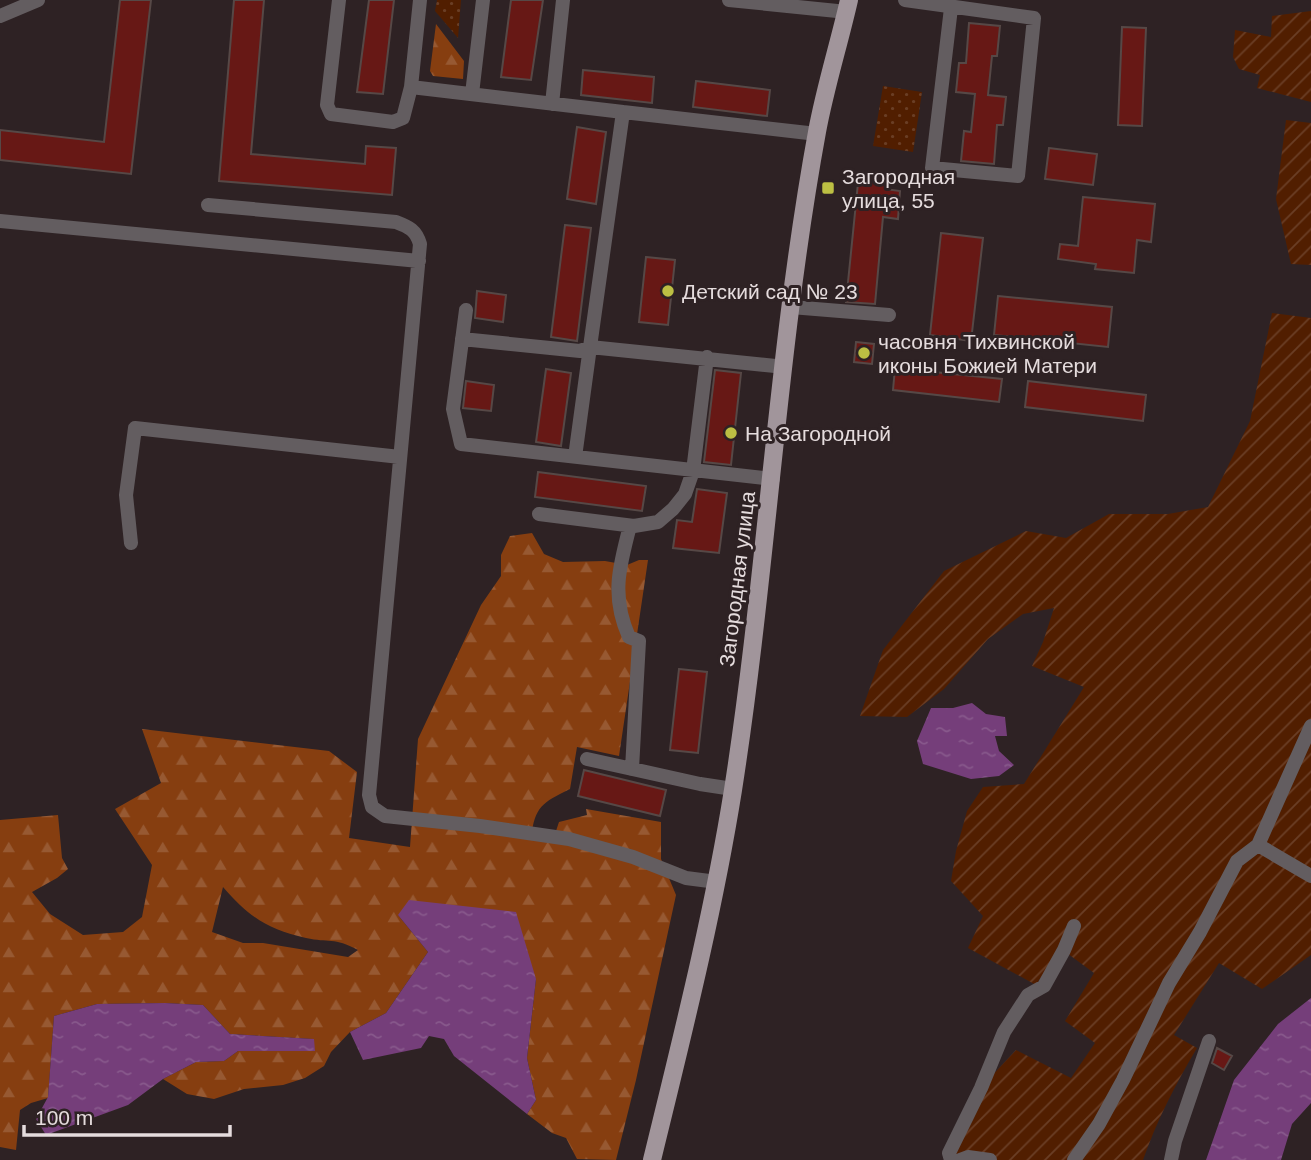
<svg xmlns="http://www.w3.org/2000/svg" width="1311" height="1160" viewBox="0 0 1311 1160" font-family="Arial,sans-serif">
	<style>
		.forest { fill: url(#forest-firs); fill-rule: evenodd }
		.park { fill: url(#park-dots) }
		.garden { fill: url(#garden-furrows) }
		.water { fill: url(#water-ripples) }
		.building { fill: #671815; stroke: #564846; stroke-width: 2 }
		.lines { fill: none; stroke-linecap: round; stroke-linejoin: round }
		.minor { stroke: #635d60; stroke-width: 14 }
		.major { stroke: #a1959b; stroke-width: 18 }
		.poi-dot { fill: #bcbf43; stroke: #2e2224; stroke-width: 2.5 }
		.labels { text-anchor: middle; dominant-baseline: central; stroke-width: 6; stroke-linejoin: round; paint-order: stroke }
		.poi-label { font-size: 21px; fill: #e5dcdd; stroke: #2e2224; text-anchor: start }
		.street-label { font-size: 21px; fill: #e5dcdd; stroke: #2e2224 }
	</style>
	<defs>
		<pattern id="forest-firs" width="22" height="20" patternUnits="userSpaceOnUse" patternTransform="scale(1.75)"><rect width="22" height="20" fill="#863e10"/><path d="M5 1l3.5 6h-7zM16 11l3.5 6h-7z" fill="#975932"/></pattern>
		<pattern id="park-dots" width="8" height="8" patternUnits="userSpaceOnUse" patternTransform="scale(1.75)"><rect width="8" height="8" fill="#511e00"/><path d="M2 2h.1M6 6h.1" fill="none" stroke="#6a3e25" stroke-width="1.8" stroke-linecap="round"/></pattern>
		<pattern id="garden-furrows" width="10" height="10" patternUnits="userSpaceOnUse" patternTransform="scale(1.75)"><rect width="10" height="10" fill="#511e00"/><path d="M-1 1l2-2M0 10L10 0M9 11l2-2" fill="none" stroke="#6a3e25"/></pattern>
		<pattern id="water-ripples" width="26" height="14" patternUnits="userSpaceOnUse" patternTransform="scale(1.75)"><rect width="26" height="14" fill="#753e7a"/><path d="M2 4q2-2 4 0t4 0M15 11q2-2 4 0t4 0" fill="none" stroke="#88598c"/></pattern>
	</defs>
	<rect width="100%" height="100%" fill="#2e2224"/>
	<!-- forest -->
	<path class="forest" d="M436,24L464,61L463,79L433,76L430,71Z
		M532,533L544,554L563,562L605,561L627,565L639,560H648L619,756L577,747L570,789C542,803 535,806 531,838L552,843L559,822L587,815L586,809L661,822V859L676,895L636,1080L616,1160L577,1159L566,1138L552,1133L527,1114L536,1100L527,1058L536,979L398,915L428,952L386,1013L350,1032L331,1052L324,1066L305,1078L283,1085L244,1089L214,1099L187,1094L163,1079L196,1062L224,1061L238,1051H314L313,1039L230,1034L203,1005L165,1003L97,1004L54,1016L48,1098L31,1103L20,1110L16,1150L0,1147V820L58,815L62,858L68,869L57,878L32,892L50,914L83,935L123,932L142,917L152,865L115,809L161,783L142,729L329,751L357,772L349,838L410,847L418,739L481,605L501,576V555L510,536ZM223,887C248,916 268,930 306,938C329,943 334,937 358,950L348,957L263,943H243L212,932Z"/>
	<!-- park -->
	<path class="park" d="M437,0H461L458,38L435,11Z
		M883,86L922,92L913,152L873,146Z"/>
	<!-- garden -->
	<path class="garden" d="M1311,11V102L1257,88L1260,75L1239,69L1233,57L1235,30L1271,37L1272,16Z
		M1286,120L1311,123V265L1291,264L1276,199Z
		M1272,313L1311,318V955L1262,989L1219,963L1174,1035L1197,1048C1175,1085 1157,1120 1143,1160H947L972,1097L1016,1050L1071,1078L1095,1043L1065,1021L1094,973L1060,948L1036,985L968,948L983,916L951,881L956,851L967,811L983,787L1024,784L1084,687L1032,666L1043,642L1054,608L1023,614L988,639L944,689L907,717L860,716L883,650L944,571L1026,531L1066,538L1109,514H1168L1208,507L1250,421Z"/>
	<!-- water -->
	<path class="water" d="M972,703L986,714L1005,717L1007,736H995L999,751L1014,765L999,776L971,779L923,764L917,741L931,708H953Z
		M409,900L516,912L536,979L527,1058L536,1100L527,1114L454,1056L444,1039L429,1036L421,1048L363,1060L350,1032L386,1013L428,952L398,915Z
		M1311,998V1103L1292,1124L1281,1160H1206L1234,1080L1278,1024Z
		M165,1003L203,1005L230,1034L314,1039L315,1051H238L224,1061L196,1062L163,1079L128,1105L46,1135L36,1119L48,1097L54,1016L97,1004Z"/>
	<!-- building -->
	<path class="building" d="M120,0H151L131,174L0,160V130L104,142Z
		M234,0H264L251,154L365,164L366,146L396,148L392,195L219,181Z
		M369,0H394L383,94L357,92Z
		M511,0H543L531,80L501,77Z
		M969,23L1000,26L997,56H992L988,95L1006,97L1003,125H997L994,164L961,161L964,131L971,132L975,94L956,92L959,63H966Z
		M1122,27L1146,28L1142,126L1118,125Z
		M583,70L654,77L652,103L581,95Z
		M696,81L770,90L767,116L693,107Z
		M577,127L606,132L596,204L567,199Z
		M1049,148L1097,154L1093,185L1045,179Z
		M859,173L887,176L885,189L900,191L898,219L883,217L875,304L846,302Z
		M1083,197L1155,204L1151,242L1137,240L1134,273L1095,269L1096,264L1058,259L1060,244L1078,246Z
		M565,225L591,228L577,341L551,337Z
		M941,233L983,238L971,341L930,335Z
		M646,257L675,260L668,325L639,322Z
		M477,291L506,295L503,322L475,318Z
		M998,296L1112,307L1108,347L994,335Z
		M856,342L874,344L872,364L854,362Z
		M895,368L1002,379L999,402L893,390Z
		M546,369L571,373L561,446L536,442Z
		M715,370L741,373L731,465L704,462Z
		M466,381L494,385L491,411L463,408Z
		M1028,381L1146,395L1143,421L1025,407Z
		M538,472L646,486L642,511L535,497Z
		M697,489L727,493L719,553L673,548L677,520L692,522Z
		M679,669L707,672L698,753L670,750Z
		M584,770L666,790L660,816L578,796Z
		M1217,1048L1232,1056L1224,1070L1212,1063Z"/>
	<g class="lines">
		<!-- minor -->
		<path class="minor" d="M339,0L327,105L331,114L393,122L403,118L411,87L623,112
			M729,0L847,12
			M905,0L1034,18L1018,176L932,168L951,8
			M0,16L38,0
			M411,87L420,0
			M472,94L483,0
			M552,104L563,0
			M208,205L396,222C409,227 416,230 420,244L369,795L372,807L385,816L480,826L569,839L633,857L686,878L717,882
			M0,221L419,261
			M791,307L889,315
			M466,310L453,409L461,444L773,479
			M462,339L580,351L590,347L623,112L817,134
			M575,457L590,347L785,367
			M539,514L634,526L658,522L673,509L685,494L693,471L707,357
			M630,526C619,567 611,597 629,637L639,641L632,769
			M131,543L126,495L135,428L400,457
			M587,759L700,784L733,789
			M1258,845L1311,876
			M951,1160L949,1153L981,1088L1004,1032L1028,995L1044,986L1064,950L1074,926
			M960,1160L968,1157L990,1160
			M1074,1160L1099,1124L1123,1080L1169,983L1200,932L1237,861L1258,845L1311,726
			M1171,1160L1175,1141L1209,1041"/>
		<!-- major -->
		<path class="major" d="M652,1160C682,1037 713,915 733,790C767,572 777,350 817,132C825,88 839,44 849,0"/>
	</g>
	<!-- markers -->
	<g class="poi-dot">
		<rect x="821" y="181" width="14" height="14" rx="3.5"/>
		<circle cx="668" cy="291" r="7"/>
		<circle cx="864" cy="353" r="7"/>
		<circle cx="731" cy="433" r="7"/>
	</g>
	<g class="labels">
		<!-- poi labels -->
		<g class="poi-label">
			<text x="842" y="176">Загородная<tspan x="842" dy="24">улица, 55</tspan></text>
			<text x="682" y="291">Детский сад № 23</text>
			<text x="878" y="341">часовня Тихвинской<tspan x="878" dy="24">иконы Божией Матери</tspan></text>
			<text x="745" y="433">На Загородной</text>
		</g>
		<!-- street labels -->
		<g class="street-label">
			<text transform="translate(737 579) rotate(-83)">Загородная улица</text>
		</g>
	</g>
	<!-- scale -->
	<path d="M24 1125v10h206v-10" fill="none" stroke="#e5dcdd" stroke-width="3.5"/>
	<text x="35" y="1125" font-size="21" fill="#e5dcdd" stroke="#2e2224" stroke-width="5" paint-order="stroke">100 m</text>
</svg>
